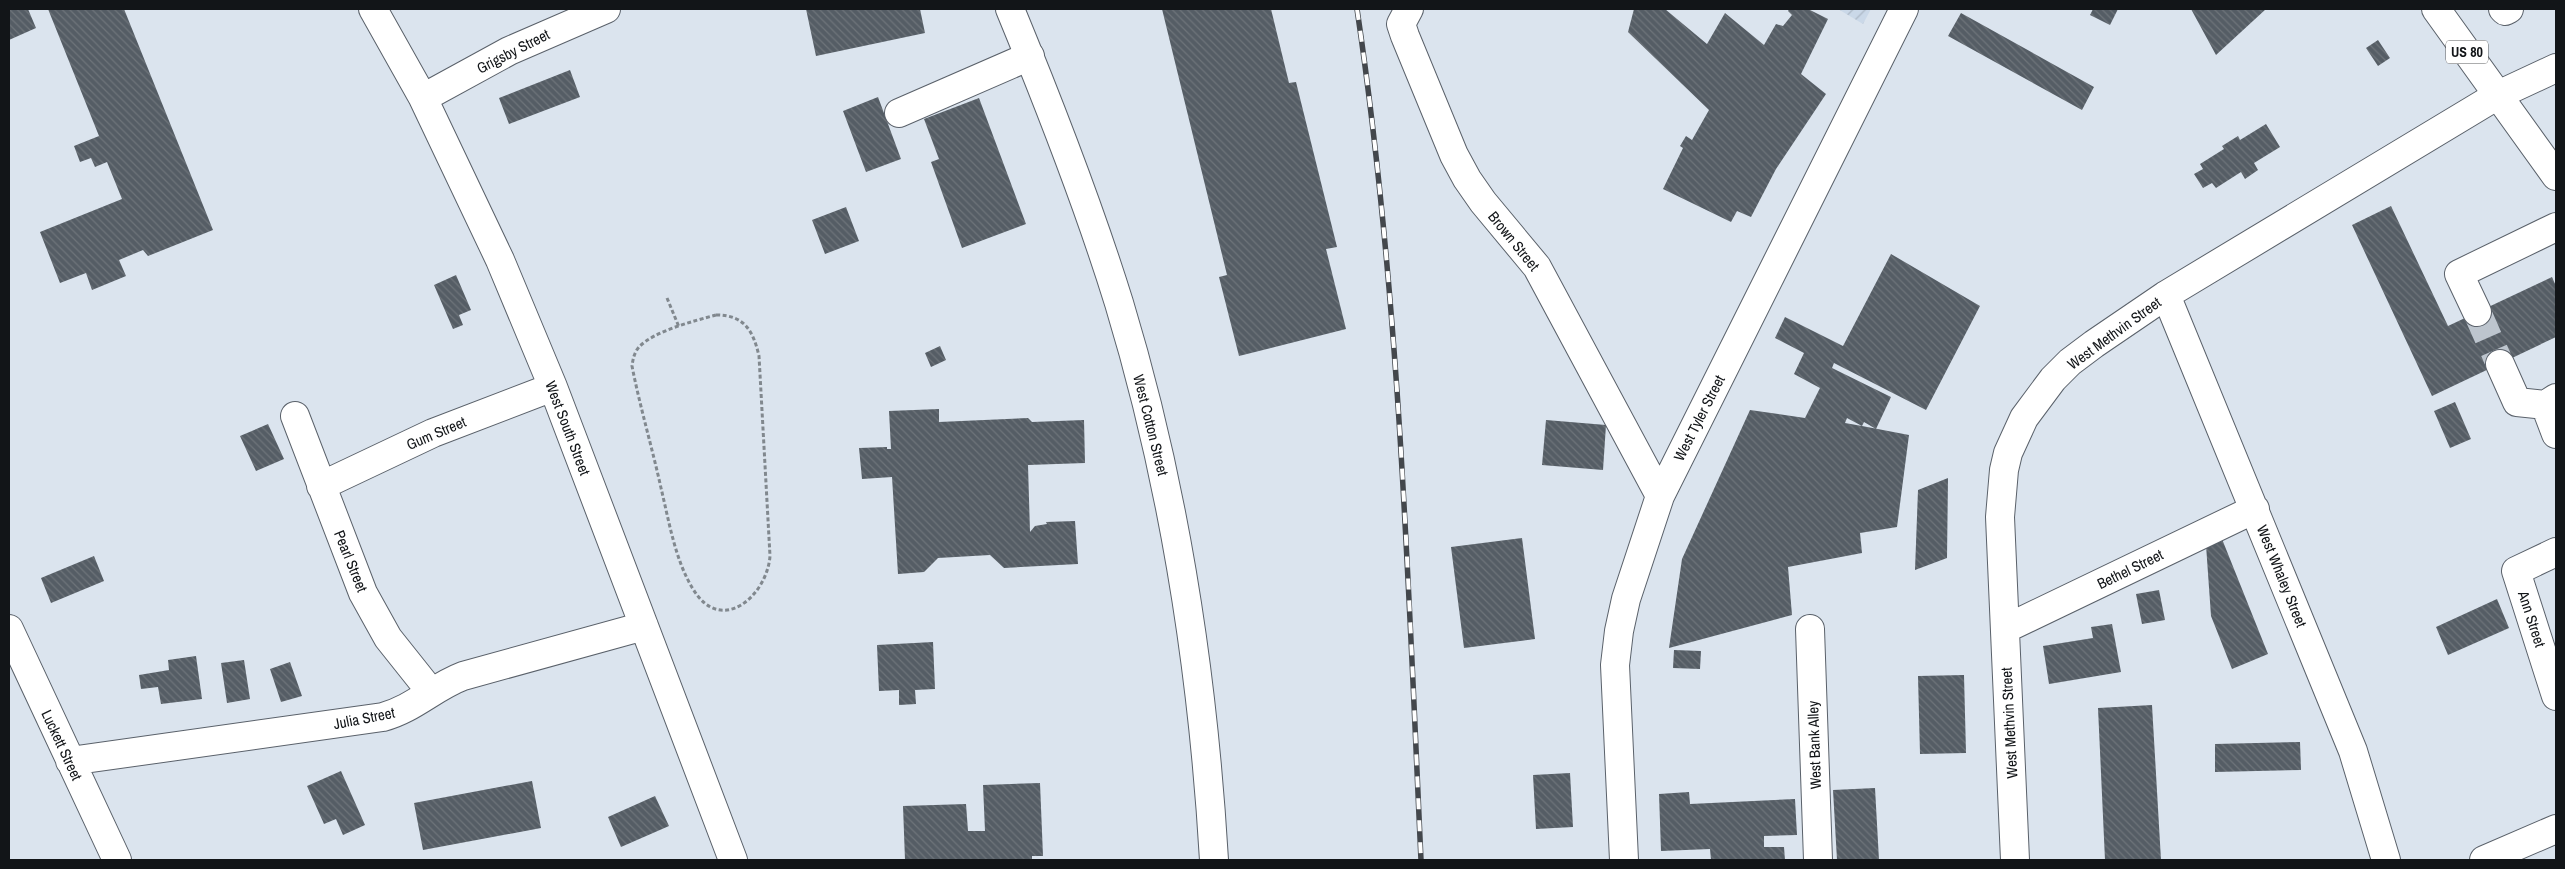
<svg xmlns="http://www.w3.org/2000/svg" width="2565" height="869" viewBox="0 0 2565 869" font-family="'Archivo Narrow',sans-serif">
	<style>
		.industrial { fill: url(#industrial-furrows) }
		.building { fill: url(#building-back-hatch); fill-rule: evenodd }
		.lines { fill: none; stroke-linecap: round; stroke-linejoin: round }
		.minor-tunnel { stroke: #bdc5ce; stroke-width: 28; stroke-dasharray: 28 14; stroke-linecap: butt }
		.minor-casing { stroke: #5a616a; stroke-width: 30 }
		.major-casing { stroke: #5a616a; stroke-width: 30 }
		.path { stroke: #81888e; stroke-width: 3; stroke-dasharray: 4 2.5; stroke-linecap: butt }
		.minor { stroke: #fff; stroke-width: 28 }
		.major { stroke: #fff; stroke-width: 28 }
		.rail-casing { stroke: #43474c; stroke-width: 5.5 }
		.rail { stroke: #fff; stroke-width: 4; stroke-dasharray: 11; stroke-linecap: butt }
		.labels { text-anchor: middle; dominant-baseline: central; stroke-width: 5; stroke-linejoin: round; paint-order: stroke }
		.shield { fill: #fff; stroke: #595b5d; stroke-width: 1 }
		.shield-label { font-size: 14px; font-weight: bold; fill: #121518 }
		.street-label { font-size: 15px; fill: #121518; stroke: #fff }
	</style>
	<defs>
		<pattern id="industrial-furrows" width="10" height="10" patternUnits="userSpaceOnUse" patternTransform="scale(1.25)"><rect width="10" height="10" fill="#cad8e8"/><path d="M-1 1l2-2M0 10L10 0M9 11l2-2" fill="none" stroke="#acb8c6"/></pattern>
		<pattern id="building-back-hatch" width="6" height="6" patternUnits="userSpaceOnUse" patternTransform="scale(1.25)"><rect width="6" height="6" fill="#555d65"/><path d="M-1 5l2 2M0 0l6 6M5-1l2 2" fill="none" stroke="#6e747a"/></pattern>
	</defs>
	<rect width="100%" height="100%" fill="#dbe4ee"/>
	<!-- industrial -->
	<path class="industrial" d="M1838,9H1871L1863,24Z"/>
	<!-- building -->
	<path class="building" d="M28,9L36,28L9,40V10Z
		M48,9H124L213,230L148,256L143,250L119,260L126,276L92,290L86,273L60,283L40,232L122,199L107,162L95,167L91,158L80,162L74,146L99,136Z
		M806,9H920L925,33L816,56Z
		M1162,9H1271L1289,83L1296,82L1337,247L1326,249L1346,329L1239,356L1219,277L1227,275Z
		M1634,9H1665L1707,44L1725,13L1764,45L1776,24L1783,26L1792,15L1788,11L1789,9H1808L1828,19L1801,74L1826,94L1776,169L1751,217L1737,211L1731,222L1663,189L1683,148L1680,146L1686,136L1692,140L1709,110L1628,32Z
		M2093,9H2118L2110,25L2090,15Z
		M2191,9H2266L2216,55Z
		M1961,13L2094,87L2082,110L1948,36Z
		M2378,40L2390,58L2378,66L2366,48Z
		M570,70L580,97L509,124L499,98Z
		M878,97L901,159L866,172L843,111Z
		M979,98L1026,224L962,248L931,162L939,159L924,119Z
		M2266,124L2280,147L2254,163L2258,170L2245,179L2241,172L2216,188L2212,183L2203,188L2194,174L2203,169L2200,164L2224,149L2222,146L2238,136L2240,140Z
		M2391,206L2448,326L2552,277L2556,286V337L2432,396L2352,225Z
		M846,207L859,241L825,254L812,220Z
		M1891,254L1980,306L1926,410L1834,363L1832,368L1891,397L1876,429L1864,422L1862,426L1909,435L1897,527L1860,533L1862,553L1788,567L1792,615L1669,648L1682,559L1750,410L1805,418L1820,388L1794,374L1804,353L1775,338L1785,317L1843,346ZM1847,418L1862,426L1845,423Z
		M456,275L471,310L459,315L463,325L453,329L434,285Z
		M940,346L946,360L931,367L925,353Z
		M2455,402L2471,439L2450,448L2434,411Z
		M939,409V422L1028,418L1032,422L1084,420L1085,463L1028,465L1030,532L1035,526L1047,524L1046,522L1075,521L1078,564L1004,568L990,555L938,558L924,572L898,574L892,477L862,479L859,448L887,447V449H891L889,411Z
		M1546,420L1606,425L1603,470L1542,465Z
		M268,424L284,459L256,471L240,436Z
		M1948,478L1947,558L1915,570L1918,490Z
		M1522,538L1535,639L1464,648L1451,547Z
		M2222,539L2268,654L2232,669L2211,616L2206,545Z
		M94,556L104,581L51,603L41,578Z
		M2159,590L2165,620L2142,624L2136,594Z
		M2497,599L2509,628L2448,655L2436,627Z
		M2112,624L2121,672L2049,684L2043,646L2093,638L2091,627Z
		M933,642L935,689L915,690L916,704L899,705V690L879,691L877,645Z
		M1674,650L1701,651L1700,669L1673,668Z
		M196,656L202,699L161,704L158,687L141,689L139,675L169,670L168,660Z
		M244,660L250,699L227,703L221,663Z
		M290,662L302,696L281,702L270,669Z
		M1964,675L1966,753L1920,754L1918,676Z
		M2152,705L2161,860H2105L2098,708Z
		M2300,742L2301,770L2215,772V744Z
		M341,771L365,825L343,835L336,819L324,824L307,786Z
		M1570,773L1573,827L1536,829L1533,775Z
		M532,781L541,828L423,850L414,803Z
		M1040,783L1043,856H1032V860H905L903,806L966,804L968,831H985L983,785Z
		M1875,788L1879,860H1837L1833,790Z
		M1689,792L1690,804L1795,799L1797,835L1764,836V847H1756H1784L1785,860H1711L1710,849L1661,851L1659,794Z
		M655,796L669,826L621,847L608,817Z"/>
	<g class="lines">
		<!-- minor-tunnel -->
		<path class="minor-tunnel" d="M2477,312L2500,364"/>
		<defs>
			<path id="minor" d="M373,9L423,98L500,260L553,387L733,860
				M1409,9L1401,24L1405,36L1454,155L1467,179L1483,202L1537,267L1660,496
				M2503,9L2505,11L2509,9
				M423,98L509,51L606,9
				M899,113L1030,56
				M2166,295L2353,751L2386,860
				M2477,312L2459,274L2556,227
				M2500,364L2517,402L2545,405L2556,398
				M2545,405L2556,434
				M295,416L363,593L388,638L431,692
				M321,486L433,433L553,387
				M2556,552L2516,571L2556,696
				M9,629L117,860
				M1810,629L1818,860
				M2005,629L2255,509
				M70,761L383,717C413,709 434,687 463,676L644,626
				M1624,860L1615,665L1619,631L1626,599L1660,496L1904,9
				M2015,860L2000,517L2004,470L2008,453L2024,418L2053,379L2070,362L2094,344L2166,295L2498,95L2556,68
				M2484,860L2556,829"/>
			<path id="major" d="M1010,9C1050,106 1088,203 1119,303C1174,484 1203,672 1214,860
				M2436,9L2556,176"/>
		</defs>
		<!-- minor casing -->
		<use href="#minor" class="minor-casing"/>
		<!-- major casing -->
		<use href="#major" class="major-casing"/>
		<!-- path -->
		<path class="path" d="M667,298L679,327
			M716,315C744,315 753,330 759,356L770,556C767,596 721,636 693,589C675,560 669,521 661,488C652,447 640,407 632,366C633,359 634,353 639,347C654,331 694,321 716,315Z"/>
		<!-- minor -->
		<use href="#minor" class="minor"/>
		<!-- major -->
		<use href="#major" class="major"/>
		<defs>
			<path id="rail" d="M1357,9C1399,291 1408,576 1421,860"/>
		</defs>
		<!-- rail casing -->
		<use href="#rail" class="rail-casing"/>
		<!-- rail -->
		<use href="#rail" class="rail"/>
	</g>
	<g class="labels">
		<!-- shield labels -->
		<rect class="shield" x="2446" y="40.5" width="42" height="23" rx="4"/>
		<g class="shield-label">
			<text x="2467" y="52">US 80</text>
		</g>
		<!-- street labels -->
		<g class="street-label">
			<text transform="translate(513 51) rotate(-27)">Grigsby Street</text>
			<text transform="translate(1514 241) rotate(51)">Brown Street</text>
			<text transform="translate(2114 333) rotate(-36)">West Methvin Street</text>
			<text transform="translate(1699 418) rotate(-63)">West Tyler Street</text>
			<text transform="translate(1151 425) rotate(76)">West Cotton Street</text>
			<text transform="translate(568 428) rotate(69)">West South Street</text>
			<text transform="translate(436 433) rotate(-23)">Gum Street</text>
			<text transform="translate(351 561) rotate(68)">Pearl Street</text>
			<text transform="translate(2130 569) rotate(-26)">Bethel Street</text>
			<text transform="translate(2282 576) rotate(68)">West Whaley Street</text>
			<text transform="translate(2532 619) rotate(72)">Ann Street</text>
			<text transform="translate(364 718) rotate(-11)">Julia Street</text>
			<text transform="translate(2009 723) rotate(-93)">West Methvin Street</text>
			<text transform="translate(62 745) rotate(65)">Luckett Street</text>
			<text transform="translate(1814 745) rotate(-92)">West Bank Alley</text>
		</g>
	</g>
	<!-- border -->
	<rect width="2565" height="869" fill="none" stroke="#121518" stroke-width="20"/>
</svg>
